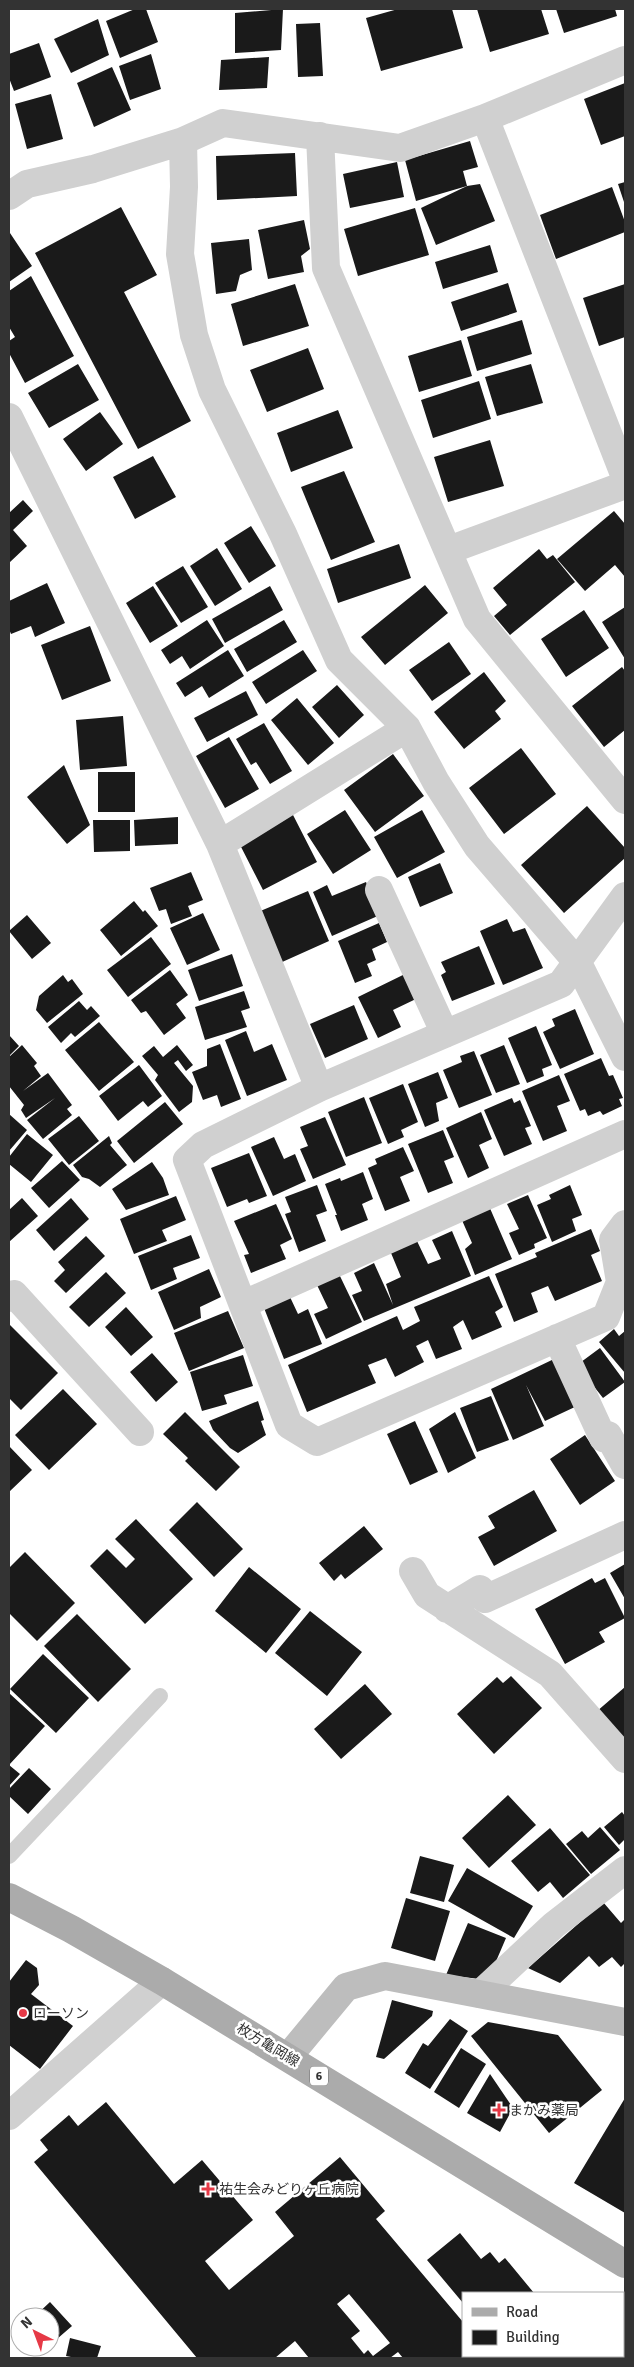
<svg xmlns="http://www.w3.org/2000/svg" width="634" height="2367" viewBox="0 0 634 2367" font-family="Signika,'Noto Sans JP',sans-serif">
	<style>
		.building { fill: #1a1a1a; fill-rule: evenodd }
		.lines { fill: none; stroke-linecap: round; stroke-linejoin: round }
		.lane { stroke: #d0d0d0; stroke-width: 16 }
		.street { stroke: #d0d0d0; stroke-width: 28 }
		.secondary { stroke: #bdbdbd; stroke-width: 28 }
		.primary { stroke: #ababab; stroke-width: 28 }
		.poi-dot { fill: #e63946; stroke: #fff; stroke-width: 2 }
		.labels { text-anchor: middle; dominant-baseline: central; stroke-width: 5; stroke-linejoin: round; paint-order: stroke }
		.shield { fill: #fff; stroke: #707070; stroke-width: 1 }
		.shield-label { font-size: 12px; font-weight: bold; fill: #333 }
		.poi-label { font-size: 14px; fill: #333; stroke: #fff; text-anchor: start }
		.street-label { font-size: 14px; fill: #333; stroke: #fff }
	</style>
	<rect width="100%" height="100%" fill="#fff"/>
	<!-- building -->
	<path class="building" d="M135,9H146L158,42L120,58L106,21Z
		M283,9L281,50L235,53V13Z
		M398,9H452L463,48L381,71L366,18Z
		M477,9H541L549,34L490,52Z
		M556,9H615L617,16L564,33Z
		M98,19L109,55L71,73L54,39Z
		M320,23L323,76L298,77L296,24Z
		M39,43L51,77L14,91L9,78V54Z
		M151,54L161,89L130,100L119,66Z
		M269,57L267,88L219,90L221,60Z
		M112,67L131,110L94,127L77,83Z
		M625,83V136L601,145L584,99Z
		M51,94L63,139L27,149L15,104Z
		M470,141L478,167L463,171L467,186L416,201L405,160Z
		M295,153L297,196L217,200L216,156Z
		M397,162L404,197L350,208L343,174Z
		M625,182V205L618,184Z
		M480,184L495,221L436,245L421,208L467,186Z
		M612,187L625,222V232L556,259L540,215Z
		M121,207L157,275L124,292L191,421L138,449L35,253Z
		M415,208L429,255L358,276L344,229Z
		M304,220L310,249L301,256L304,272L268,279L258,230Z
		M10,233L32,266L9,282V234Z
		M249,239L252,270L240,275L236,291L216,294L211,243Z
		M490,245L498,272L443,289L435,262Z
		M31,276L74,356L25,383L9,353V341L15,337L9,327V291Z
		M508,283L517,312L461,331L451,302Z
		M295,284L309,326L243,346L231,304Z
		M625,284V337L599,346L583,298Z
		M522,320L532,354L477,371L467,337Z
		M461,340L472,376L419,392L408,356Z
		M308,348L324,389L267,412L250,370Z
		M78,364L99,400L49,428L28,393Z
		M531,364L543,403L497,416L485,377Z
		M479,381L491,419L433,438L421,400Z
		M338,410L353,448L291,472L277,433Z
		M100,412L123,444L86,471L63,439Z
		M490,440L504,486L448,502L434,457Z
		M153,456L176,497L135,519L113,477Z
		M344,471L375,542L331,560L301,487Z
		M23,500L33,511L13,530L27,546L9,563V513Z
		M614,511L625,524V577L615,565L585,591L557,559Z
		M251,526L276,566L249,583L224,543Z
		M399,544L411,578L338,603L327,569Z
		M217,548L242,589L215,606L190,566Z
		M539,549L547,559L553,555L575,582L510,635L494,616L507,605L493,588Z
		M183,566L208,607L181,623L155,583Z
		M47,583L65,623L35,637L31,626L11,634L9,629V601Z
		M425,585L448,613L385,665L361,637Z
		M153,586L178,626L150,643L126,603Z
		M270,586L283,610L225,643L212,619Z
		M625,607V659L602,622Z
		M584,610L609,648L566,677L541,639Z
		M207,620L224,646L190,669L182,656L170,664L161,650Z
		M284,620L297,642L247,672L234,649Z
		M90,626L111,681L62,700L41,645Z
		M449,642L471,674L432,701L409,670Z
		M228,650L244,676L209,698L202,686L185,697L176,683Z
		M303,650L317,671L266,704L252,682Z
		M622,667L625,671V730L604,747L572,706Z
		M484,672L506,701L495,711L501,719L464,749L434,712Z
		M337,685L364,715L339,738L312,707Z
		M246,691L258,715L207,742L194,718Z
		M297,698L334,743L308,765L271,720Z
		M123,716L127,766L80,770L76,720Z
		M264,723L292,771L270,784L256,762L251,765L236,739Z
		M229,737L259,789L225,808L196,756Z
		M521,748L556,794L504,834L469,788Z
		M393,754L424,796L375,832L344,790Z
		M64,765L90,825L67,844L27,797Z
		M98,772H135V812H98Z
		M587,806L625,848V858L564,913L521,865Z
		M345,810L371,850L333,874L307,834Z
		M422,810L445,852L397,878L374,837Z
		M292,813L317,862L263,890L238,841Z
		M178,817V844L135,846L134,820Z
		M93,820H130V851L94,852Z
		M440,863L453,893L420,907L408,877Z
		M191,872L203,900L188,906L192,916L171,924L166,909L159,911L150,888Z
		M366,882L380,915L332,936L313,892L327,885L332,896Z
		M308,891L329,941L280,963L258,912Z
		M134,901L143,912L145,910L158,926L121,956L100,930Z
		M203,913L220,950L187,965L170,928Z
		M27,915L51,943L32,959L9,931Z
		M507,919L513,932L525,928L543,968L503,985L480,931Z
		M379,923L387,942L372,949L376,960L367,964L372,976L355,983L338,941Z
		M151,937L171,964L128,997L107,970Z
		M479,946L495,984L452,1001L441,975L446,972L441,962Z
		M232,954L243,986L199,1001L188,970Z
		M170,970L188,995L176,1004L186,1018L164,1035L146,1011L141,1013L131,1000Z
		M407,973L418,998L393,1010L401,1027L378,1038L358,997Z
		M63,975L68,982L72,979L83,994L47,1023L36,1010L39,996Z
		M244,991L250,1008L241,1011L247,1027L205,1040L195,1007Z
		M79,1001L87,1010L91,1006L100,1016L75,1037L71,1033L61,1043L48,1027Z
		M354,1005L368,1039L325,1058L310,1024Z
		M575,1009L594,1054L560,1069L543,1032L555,1026L552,1019Z
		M99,1022L134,1062L99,1091L65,1050Z
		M536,1026L552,1065L542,1069L544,1076L527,1083L508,1038Z
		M246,1031L254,1052L272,1044L287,1080L247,1096L225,1040Z
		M9,1035L19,1046L9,1056Z
		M220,1044L241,1099L221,1107L217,1095L203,1100L192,1072L207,1066V1049Z
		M22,1045L37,1063L34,1066L41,1076L23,1091L48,1073L72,1105L67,1109L72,1115L43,1139L27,1120L55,1098L26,1118L21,1110L24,1105L9,1086V1057Z
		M177,1045L193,1065L186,1071L178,1060L174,1063L193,1086L192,1102L179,1112L155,1080L158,1075L142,1056L154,1046L163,1057Z
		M504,1045L520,1084L496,1093L480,1055Z
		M474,1051L492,1095L459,1108L443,1070L462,1062L460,1056Z
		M601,1058L609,1076L613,1075L623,1098L619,1099L622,1106L603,1115L600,1111L588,1116L585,1109L580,1111L564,1074Z
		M139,1065L162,1096L148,1107L143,1101L118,1121L99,1096Z
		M438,1072L448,1098L436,1103L439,1121L425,1127L408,1084Z
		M559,1075L570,1101L557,1106L567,1131L543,1141L522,1091Z
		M403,1084L418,1122L401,1130L404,1137L388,1144L369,1098Z
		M364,1097L382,1143L346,1157L328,1112Z
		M512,1098L514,1103L520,1100L531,1126L525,1128L532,1144L504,1156L484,1110Z
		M165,1102L183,1124L134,1163L117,1141Z
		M481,1112L492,1139L479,1145L489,1168L468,1178L446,1128Z
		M9,1114L27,1130L9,1151Z
		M79,1116L99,1141L69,1165L48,1139Z
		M325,1117L346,1165L313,1179L300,1149L308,1146L300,1127Z
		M443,1130L454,1157L444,1161L453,1183L428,1193L408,1144Z
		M27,1134L53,1155L31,1182L9,1164V1157Z
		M109,1136L112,1143L110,1145L127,1165L100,1187L89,1179L82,1177L73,1165Z
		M274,1137L284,1159L295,1154L306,1181L273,1196L251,1147Z
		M403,1147L414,1171L400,1177L410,1201L385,1211L368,1168L377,1164L375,1159Z
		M249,1153L267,1196L249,1203L247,1199L227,1207L211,1168Z
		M62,1161L80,1180L49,1208L31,1188Z
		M152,1162L163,1178L169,1195L126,1210L112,1189Z
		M363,1172L373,1199L362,1204L368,1220L341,1231L335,1215H337L325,1184L340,1178L341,1181Z
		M317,1185L327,1211L316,1215L326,1241L299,1252L285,1214L291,1212L285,1197Z
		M570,1185L582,1215L572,1219L576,1231L552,1242L537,1205L551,1199L549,1195Z
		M528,1195L547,1238L534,1244L535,1248L519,1255L509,1233L519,1229L507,1204Z
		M176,1196L186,1220L162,1230L167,1241L134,1254L120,1219Z
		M22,1198L38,1216L9,1242V1210Z
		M71,1198L89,1219L54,1251L36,1230Z
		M276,1204L292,1239L280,1245L286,1259L251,1273L244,1255L249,1254L234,1221Z
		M489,1206L512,1259L475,1275L465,1249L472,1243L461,1218Z
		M591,1229L600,1251L591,1255L602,1281L555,1301L548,1286L531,1293L538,1312L514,1322L495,1274L537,1257L535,1253Z
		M452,1231L471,1276L364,1321L352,1295L362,1291L354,1273L374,1263L393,1305L386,1284L401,1277L391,1253L417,1241L428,1264L441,1259L432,1240Z
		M191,1235L200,1258L173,1268L177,1279L151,1290L138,1256Z
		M86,1236L105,1256L66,1293L54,1281L65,1270L58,1262Z
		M209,1269L221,1297L200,1307L201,1318L174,1330L158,1292Z
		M106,1272L126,1293L89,1327L69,1307Z
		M339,1274L362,1322L326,1339L314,1314L328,1308L317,1285Z
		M489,1276L503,1307L495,1312L502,1327L472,1340L463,1320L453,1327L462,1349L436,1359L428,1340L416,1346L424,1362L395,1377L386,1358L368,1365L376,1383L307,1412L288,1365L397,1316L403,1330L420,1321L414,1307Z
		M290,1297L298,1314L308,1309L322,1344L284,1359L264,1308Z
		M126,1307L153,1337L131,1356L105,1327Z
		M228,1311L244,1348L189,1371L174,1333Z
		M9,1324L58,1373L21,1410L9,1398Z
		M614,1329L619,1336L625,1331V1373L599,1342Z
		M600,1348L625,1382L603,1398L577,1365Z
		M152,1353L178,1382L156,1402L130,1372Z
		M243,1355L253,1386L224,1395L227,1404L202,1411L190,1372Z
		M554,1359L577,1406L545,1421L526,1385L544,1426L513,1440L491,1389Z
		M63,1389L97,1424L49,1470L15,1435Z
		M491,1396L509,1440L477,1452L460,1408Z
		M258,1401L264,1420L261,1421L266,1435L238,1453L230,1448L213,1430L209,1421Z
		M185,1412L240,1467L216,1491L185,1461L188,1458L163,1434Z
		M455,1412L476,1458L448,1473L429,1429Z
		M415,1421L438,1472L410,1485L387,1434Z
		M585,1435L615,1481L580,1505L550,1459Z
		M9,1446L32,1470L9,1492Z
		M534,1490L557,1531L494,1566L478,1537L495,1528L488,1516Z
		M197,1502L243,1549L214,1577L169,1530Z
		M136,1519L193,1579L145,1624L90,1566L107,1549L126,1568L135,1559L115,1539Z
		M364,1526L383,1549L345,1579L341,1574L334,1581L319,1563Z
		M25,1552L75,1603L37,1641L9,1613V1568Z
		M625,1564V1599L610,1573Z
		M249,1567L301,1609L266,1653L215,1611Z
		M592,1578L595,1583L605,1578L625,1618L599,1632L605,1642L565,1664L535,1609Z
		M310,1611L362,1652L327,1696L275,1653Z
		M77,1614L131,1669L98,1702L44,1646Z
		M43,1654L89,1698L56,1733L10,1689Z
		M511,1676L542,1708L494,1754L457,1714L497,1677L503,1683Z
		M365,1684L392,1714L341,1759L314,1729Z
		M625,1687V1746L596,1712Z
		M9,1693L45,1726L9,1765L20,1774L9,1786Z
		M29,1768L51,1789L28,1814L9,1796V1789Z
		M508,1795L536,1825L489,1868L462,1838Z
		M622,1812L625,1816V1839L619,1845L604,1827Z
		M600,1827L620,1850L591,1874L566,1844L582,1831L588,1838Z
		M550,1828L590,1875L563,1898L550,1882L538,1892L511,1861Z
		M420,1856L454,1865L444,1902L410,1893Z
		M467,1868L533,1906L514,1938L448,1901Z
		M406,1898L450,1911L435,1961L391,1948Z
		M603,1902L621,1923L625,1919V1963L621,1967L612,1957L599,1967L589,1956L560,1983L528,1968Z
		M468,1923L506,1938L488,1980L446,1975Z
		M26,1960L37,1968L39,1985L31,1994L73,2026L40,2069L9,2045V1982Z
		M392,2000L433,2011L432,2016L384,2059L376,2057Z
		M450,2019L468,2031L430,2089L405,2073L423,2043L428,2046Z
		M488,2022L558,2035L602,2090L549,2133L471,2036Z
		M461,2048L486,2064L459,2108L434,2092Z
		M490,2074L513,2108L500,2132L467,2113Z
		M625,2098V2213L574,2183Z
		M106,2102L174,2184L202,2160L253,2220L205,2261L229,2290L294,2236L275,2212L340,2157L385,2211L376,2219L463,2322V2356H490L487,2358H403L398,2352L390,2358H309L295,2341L275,2358H197L34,2162L48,2150L40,2140L69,2115L78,2126ZM349,2294L390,2343L373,2356L368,2350L364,2354L351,2338L360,2331L337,2304Z
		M460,2233L481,2259L490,2252L499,2263L505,2258L534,2293H463V2303L427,2260Z
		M50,2302L72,2326L50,2345V2317H34Z
		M70,2338L101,2346L97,2358H76L66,2356Z
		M506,2356H585L587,2358H508Z"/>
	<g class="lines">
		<!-- lane -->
		<path class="lane" d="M9,1856L160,1696"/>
		<!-- street -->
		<path class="street" d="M485,118L625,477
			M320,136L326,268L477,619L625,800
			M183,141L184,187L180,254L194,335L212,390L283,534L339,660L407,728L436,782L477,846L578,963L625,1057
			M9,196L27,184L93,169L183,141L223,123L400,148L485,118L625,60
			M9,417L220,844L319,1088
			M449,550L625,485
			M220,844L407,728
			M379,890L445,1034
			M625,896L561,984L319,1088L203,1145L187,1160L289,1425L317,1442L606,1317L620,1282L613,1240L625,1224
			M9,1298L14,1294L140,1432
			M244,1304L625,1134
			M557,1338L603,1438L608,1435L625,1465
			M413,1571L427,1595L550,1674L625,1759
			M447,1609L480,1589L485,1599L625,1535
			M480,1994L554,1925L625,1870
			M9,2116L162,1981"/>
		<!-- secondary -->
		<path class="secondary" d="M288,2057L346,1987L385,1976L625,2022"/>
		<!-- primary -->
		<path class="primary" d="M9,1897L71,1929L162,1981L625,2264"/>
	</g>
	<!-- markers -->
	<g class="poi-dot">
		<circle cx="23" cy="2013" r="5"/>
		<path d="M496.5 2102.5h5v5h5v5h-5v5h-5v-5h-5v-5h5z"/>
		<path d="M205.5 2181.5h5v5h5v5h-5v5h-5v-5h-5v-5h5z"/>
	</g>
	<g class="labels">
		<!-- shield labels -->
		<rect class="shield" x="310" y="2066.5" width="18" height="19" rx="4"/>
		<g class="shield-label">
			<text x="319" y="2076">6</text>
		</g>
		<!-- poi labels -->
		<g class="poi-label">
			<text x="33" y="2013">ローソン</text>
			<text x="509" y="2110">まかみ薬局</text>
			<text x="219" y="2189">祐生会みどりヶ丘病院</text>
		</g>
		<!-- street labels -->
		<g class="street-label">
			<text transform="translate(268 2045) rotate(31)">枚方亀岡線</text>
		</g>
	</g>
	<!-- border -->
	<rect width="634" height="2367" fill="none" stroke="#333333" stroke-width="20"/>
	<!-- legend -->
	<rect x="462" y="2292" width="162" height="65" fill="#ffffff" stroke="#adadad"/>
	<rect x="472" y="2308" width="25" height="8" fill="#ababab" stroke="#adadad"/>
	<text x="506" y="2317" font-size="15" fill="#333333">Road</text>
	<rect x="472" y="2330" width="25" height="15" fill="#1a1a1a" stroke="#adadad"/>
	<text x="506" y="2342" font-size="15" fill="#333333">Building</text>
	<!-- north arrow -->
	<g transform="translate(35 2332) rotate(318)"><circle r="24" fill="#ffffff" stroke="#adadad"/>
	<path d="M0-4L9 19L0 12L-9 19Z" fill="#e63946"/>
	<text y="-8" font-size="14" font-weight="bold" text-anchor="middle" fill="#333333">N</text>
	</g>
</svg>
